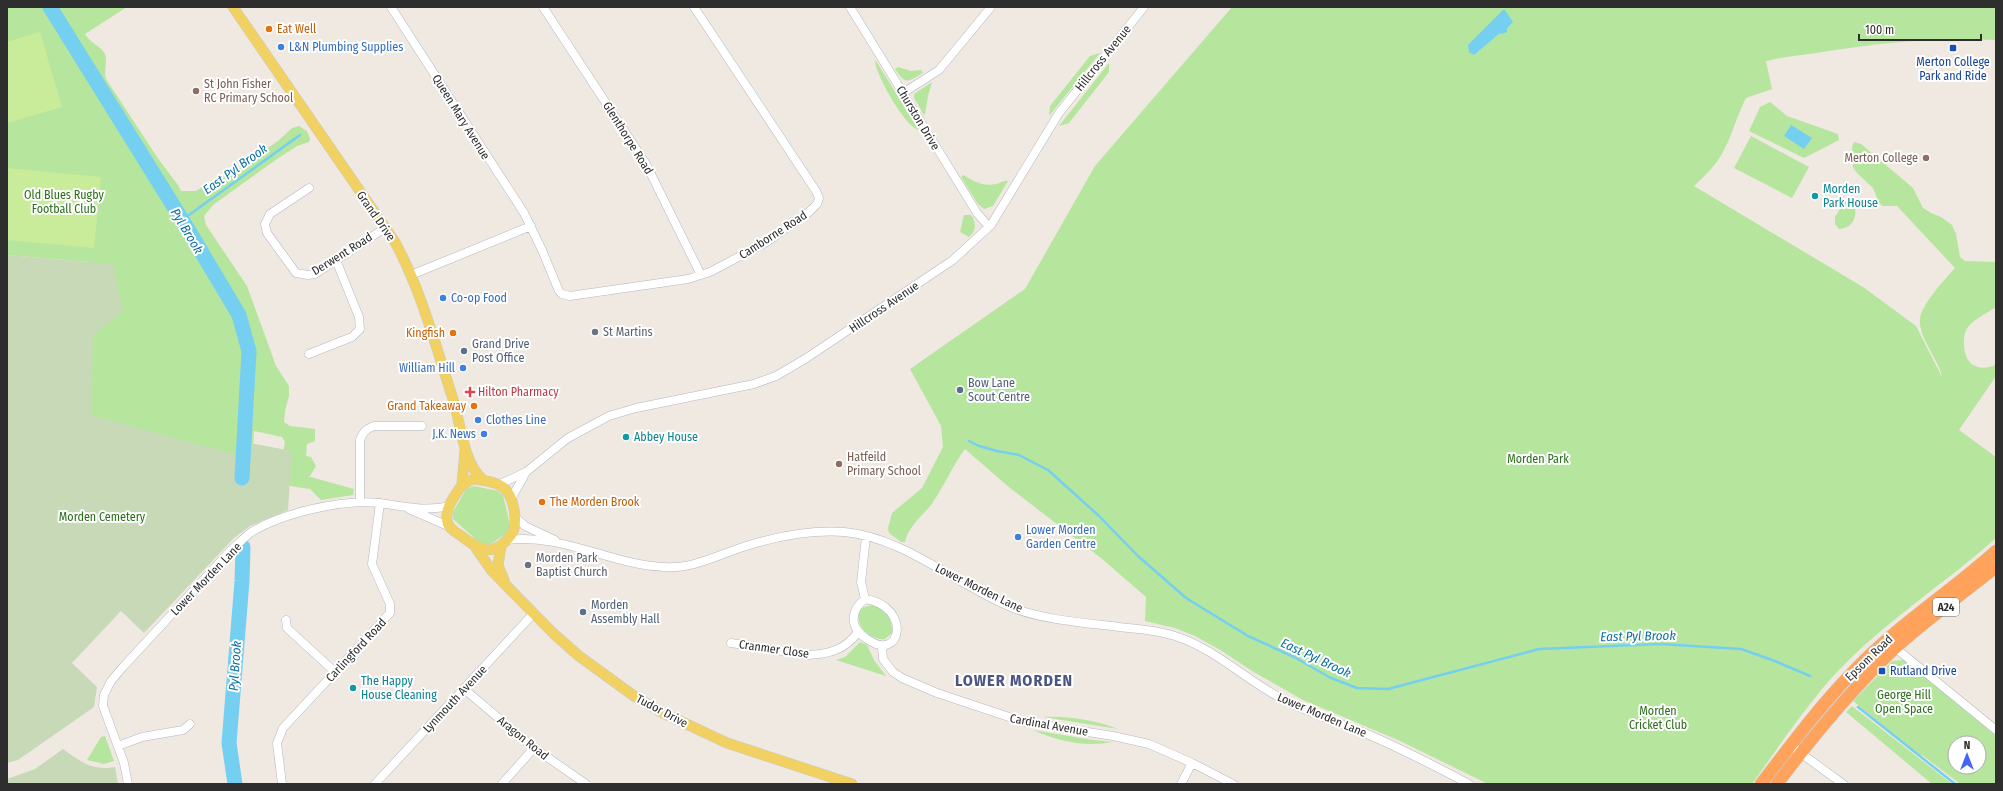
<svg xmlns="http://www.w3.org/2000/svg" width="2003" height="791" viewBox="0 0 2003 791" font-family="'Fira Sans Condensed',sans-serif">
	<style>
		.green { fill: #b6e59e; fill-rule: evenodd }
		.cemetery { fill: #c8d9b8 }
		.pitch { fill: #c9ec9a }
		.water { fill: #75cff0 }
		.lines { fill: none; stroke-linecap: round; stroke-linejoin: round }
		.stream { stroke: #75cff0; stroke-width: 2.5 }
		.river { stroke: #75cff0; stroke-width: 15 }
		.minor-casing { stroke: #b4b7c1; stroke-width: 9 }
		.major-casing { stroke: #c9c9c9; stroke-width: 11 }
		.highway-casing { stroke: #c9c9c9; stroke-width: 13 }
		.minor { stroke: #fff; stroke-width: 8 }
		.major { stroke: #f2d163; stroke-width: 10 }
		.highway { stroke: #ffa35c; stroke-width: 12 }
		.food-dot { fill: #e8710a; stroke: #fff; stroke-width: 1.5 }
		.shop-dot { fill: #3f7fe0; stroke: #fff; stroke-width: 1.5 }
		.transit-dot { fill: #1a4fb4; stroke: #fff; stroke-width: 1.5 }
		.education-dot { fill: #8d6e63; stroke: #fff; stroke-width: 1.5 }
		.culture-dot { fill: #0f9aa8; stroke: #fff; stroke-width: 1.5 }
		.worship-dot { fill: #6b7280; stroke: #fff; stroke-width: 1.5 }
		.service-dot { fill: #5c6f8a; stroke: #fff; stroke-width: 1.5 }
		.health-dot { fill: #e0444e; stroke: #fff; stroke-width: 1.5 }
		.labels { text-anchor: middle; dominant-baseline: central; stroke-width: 4; stroke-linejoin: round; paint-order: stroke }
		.shield { fill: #fff; stroke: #6d6d6d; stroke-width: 1 }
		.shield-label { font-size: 11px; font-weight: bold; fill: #2e2e2e }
		.food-label { font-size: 12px; fill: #c56008; stroke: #fff; text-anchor: start }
		.shop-label { font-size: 12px; fill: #366cbe; stroke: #fff; text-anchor: start }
		.street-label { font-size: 12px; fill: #2e2e2e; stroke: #fff }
		.transit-label { font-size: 12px; fill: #164399; stroke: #fff }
		.education-label { font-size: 12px; fill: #785e54; stroke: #fff; text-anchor: start }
		.culture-label { font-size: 12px; fill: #0d838f; stroke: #fff; text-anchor: start }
		.park-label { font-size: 12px; fill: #2c6e1b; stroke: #fff }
		.worship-label { font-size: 12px; fill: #5b616d; stroke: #fff; text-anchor: start }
		.service-label { font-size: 12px; fill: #4e5e75; stroke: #fff; text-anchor: start }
		.health-label { font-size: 12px; fill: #be3a42; stroke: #fff; text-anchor: start }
		.water-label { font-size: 13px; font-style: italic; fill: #0d6fa3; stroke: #fff }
		.district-label { font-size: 16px; font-weight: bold; letter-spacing: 1px; fill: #4d5680; stroke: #fff }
	</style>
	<rect width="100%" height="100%" fill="#efe9e1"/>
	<!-- green -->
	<path class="green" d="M7,7H127L85,34C90,43 101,46 105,54C108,62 103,71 106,79L159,160L178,185L181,191H196L214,179L230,174L278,141L292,128L299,126L307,131L310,139L309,142L297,146L277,159L213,205L204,216L206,225L247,286L276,366L289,386V396L285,411L284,422L290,426L315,429V441L307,444L306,456L311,457L316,466L310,476H307L354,489L353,495L321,500L310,489L290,486L282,457L285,442L282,437L254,431L251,481L89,418V262L7,255Z
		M1232,7H1996V40C1936,37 1875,43 1817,53C1800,55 1782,57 1766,61L1772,89L1746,98C1737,115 1733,133 1724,150C1717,164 1706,175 1694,186L1863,287L1916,326L1942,377C1940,366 1933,357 1928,346C1924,338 1919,328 1920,319C1921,305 1945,279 1955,268L1897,206H1883L1879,203L1873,188L1857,173L1853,167L1852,147L1854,142L1861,144L1913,188L1923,208L1931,213L1941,217L1952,225L1956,234L1960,257L1965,261L1996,262V307C1988,313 1974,319 1968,327C1962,334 1963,352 1968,360C1974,369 1988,370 1996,364V376L1959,430L1996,457V538C1939,589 1872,629 1822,689C1797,719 1775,752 1752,784H1488L1398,740L1303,700L1252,671L1222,651L1195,636L1175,628L1145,621L1146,597L1101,558L1010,488L965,449C952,466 944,487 931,505C922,516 908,527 905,542H901L889,533L888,528L892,513L922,488L943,447L941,426L910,369L1025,289L1095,166Z
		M1100,53L1049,116L1050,106L1090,56Z
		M875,61H876L919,130C905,127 876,75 875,61Z
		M1109,63V72L1069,123L1059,126Z
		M898,67L911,71L921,70L923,73C908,82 905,85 895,69Z
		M932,82L928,96L925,114L924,115L914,98V94Z
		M1770,102L1787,116L1838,134L1839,140L1804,158L1749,131L1760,107Z
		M1751,136L1809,167L1792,198L1734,168Z
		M963,175C973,181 984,187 996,184C1001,183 1004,180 1008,181L993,206L984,209L978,204L961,177Z
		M1844,202H1850L1854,204C1858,217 1853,228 1839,229L1835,224V217Z
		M964,215H971C977,223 976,231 969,237L960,232Z
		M474,486L498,491L503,495L510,525L507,533L491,544H481L453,519V512L466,489Z
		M873,605C886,610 893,620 892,633L885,639C870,641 853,625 860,609L864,607Z
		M860,642L867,645L874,660L886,676L836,660L845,657Z
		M1904,660L1996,736V784H1960L1922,755L1920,756L1853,701L1892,661ZM1955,743H1979V767H1955Z
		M1852,706L1952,784H1932L1846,712Z
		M1043,717C1069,716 1094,720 1118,729Z
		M1033,730L1093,740L1113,742C1083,747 1061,742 1033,730Z
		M105,736L114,761L104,764L87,760L101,737Z"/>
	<!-- cemetery -->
	<path class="cemetery" d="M7,255L113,264L123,311L93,335L91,415L248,458L250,443L292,451L288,510L250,526L234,538L144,633L121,611L72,663L97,687L94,707L18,760L7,763Z
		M63,749C81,762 92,771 115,767L118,784H7V779L35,769Z"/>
	<!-- pitch -->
	<path class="pitch" d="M40,32L62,107L7,123V42Z
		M7,168L101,177L94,248L7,240Z"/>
	<!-- water -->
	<path class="water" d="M1503,10H1505L1513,22L1507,28V32L1502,34L1500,33L1474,55L1469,52L1468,45Z
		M1791,125L1812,138L1804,149L1784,136Z"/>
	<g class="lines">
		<!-- stream -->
		<path class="stream" d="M182,220L300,135
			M969,441L979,446L997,451L1019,455L1048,470L1098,515L1138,556L1186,598L1248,636L1294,657L1331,678L1357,688L1388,689L1539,649L1660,644L1741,649L1775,661L1810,676
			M1858,707L1955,784"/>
		<!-- river -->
		<path class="river" d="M50,7L189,231L239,315L249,351L242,478
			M235,784L229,743L242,581L243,547"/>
		<defs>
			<path id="minor" d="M391,7L524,213L542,250L559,291L562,294L570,296L688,279L710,272L765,243L809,212L817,204L819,198L816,191L694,7
				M543,7L646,164L701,275
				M850,7L977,213L989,227
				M903,93L939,70L991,7
				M309,188L270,214L265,224L267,233L296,273L308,275L315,274L385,228
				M411,275L531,226
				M309,354L352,337L360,329L359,317L336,260
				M498,485L526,472L568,438L609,416L636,408L754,384L776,376L805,359L953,260L991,225L1059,113L1144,7
				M511,499L526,472
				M360,502V440C363,432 366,429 374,426H422
				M409,509L448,526
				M515,517L525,526L555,540
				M507,540C563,533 611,565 664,567C692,569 716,556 743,547C774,537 811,530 844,532C904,537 958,586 1013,608C1044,620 1086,623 1119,627C1138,629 1157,630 1175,636C1216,649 1248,682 1286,701C1312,714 1340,723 1367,734C1402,749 1435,766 1469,784
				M865,599C912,606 902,664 867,639C861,635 856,631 854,623C852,612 857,605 865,599Z
				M865,599L861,582L866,537
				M286,620L287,628L335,672
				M731,643L808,655C829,654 845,650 858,632
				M882,646L883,659L893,672L902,678L937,693L1024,722L1113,736L1149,744L1192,763L1233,784
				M1893,646L1996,730
				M464,689L534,748L586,784
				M118,746L142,737L183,730L190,724
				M1791,746L1843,784
				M128,784L124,763L103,706L104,695L111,681L123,667L232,549C238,544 244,538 250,533C281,513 343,499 379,503C402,506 426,512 449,506
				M282,784L277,743L283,728L390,613V604L372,564L380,503
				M375,784L534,613
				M502,784L534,748
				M1181,784L1192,763"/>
			<path id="major" d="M233,7L395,242C421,290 435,344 452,396C461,421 462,462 483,480
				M474,479C483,480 495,482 503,487C514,495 519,525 511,535C493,559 479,550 460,535C454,531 447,527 447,519C446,511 450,503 454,497C460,487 463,482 474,479Z
				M462,484L465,451
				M501,546L498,565L504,580
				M476,548L492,571L554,634L579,656L634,696L663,713L727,743L852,784"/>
			<path id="highway" d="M1761,784C1790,746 1819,707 1852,673C1895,627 1949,593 1996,551
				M1777,784C1813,736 1851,690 1894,649C1926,620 1962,594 1996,567"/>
		</defs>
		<!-- minor casing -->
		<use href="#minor" class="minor-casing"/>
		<!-- major casing -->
		<use href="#major" class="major-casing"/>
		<!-- highway casing -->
		<use href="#highway" class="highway-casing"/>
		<!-- minor -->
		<use href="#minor" class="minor"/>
		<!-- major -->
		<use href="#major" class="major"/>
		<!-- highway -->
		<use href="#highway" class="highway"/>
	</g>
	<!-- markers -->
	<g class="food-dot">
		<circle cx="269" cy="29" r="4"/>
		<circle cx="453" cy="333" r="4"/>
		<circle cx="474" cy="406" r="4"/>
		<circle cx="542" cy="502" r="4"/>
	</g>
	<g class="shop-dot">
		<circle cx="281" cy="47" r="4"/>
		<circle cx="443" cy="298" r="4"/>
		<circle cx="463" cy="368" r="4"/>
		<circle cx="478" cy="420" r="4"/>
		<circle cx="484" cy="434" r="4"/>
		<circle cx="1018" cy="537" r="4"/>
	</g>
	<g class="transit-dot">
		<rect x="1949" y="44" width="8" height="8" rx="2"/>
		<rect x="1878" y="667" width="8" height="8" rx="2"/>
	</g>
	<g class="education-dot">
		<circle cx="196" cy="91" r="4"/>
		<circle cx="1926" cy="158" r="4"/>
		<circle cx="839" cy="464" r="4"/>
	</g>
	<g class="culture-dot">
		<circle cx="1815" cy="196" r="4"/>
		<circle cx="626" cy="437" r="4"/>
		<circle cx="353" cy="688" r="4"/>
	</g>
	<g class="worship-dot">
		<circle cx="595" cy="332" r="4"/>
		<circle cx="528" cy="565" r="4"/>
	</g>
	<g class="service-dot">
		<circle cx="464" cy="351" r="4"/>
		<circle cx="960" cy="390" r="4"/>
		<circle cx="583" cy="612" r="4"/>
	</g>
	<path class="health-dot" d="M468 386h4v4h4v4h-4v4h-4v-4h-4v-4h4z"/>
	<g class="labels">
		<!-- shield labels -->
		<rect class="shield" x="1933" y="598" width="26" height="18" rx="3"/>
		<g class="shield-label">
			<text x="1946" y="607">A24</text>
		</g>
		<!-- food labels -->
		<g class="food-label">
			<text x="277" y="29">Eat Well</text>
			<text x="445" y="333" text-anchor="end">Kingfish</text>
			<text x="466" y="406" text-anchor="end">Grand Takeaway</text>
			<text x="550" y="502">The Morden Brook</text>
		</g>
		<!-- shop labels -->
		<g class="shop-label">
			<text x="289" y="47">L&amp;N Plumbing Supplies</text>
			<text x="451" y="298">Co-op Food</text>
			<text x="455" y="368" text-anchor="end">William Hill</text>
			<text x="486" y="420">Clothes Line</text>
			<text x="476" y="434" text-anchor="end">J.K. News</text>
			<text x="1026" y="530">Lower Morden<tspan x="1026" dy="14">Garden Centre</tspan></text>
		</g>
		<!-- street labels -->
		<g class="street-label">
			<text transform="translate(1103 58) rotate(-51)">Hillcross Avenue</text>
			<text transform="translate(461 117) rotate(58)">Queen Mary Avenue</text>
			<text transform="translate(918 118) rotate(59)">Churston Drive</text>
			<text transform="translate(628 138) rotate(58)">Glenthorpe Road</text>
			<text transform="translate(376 216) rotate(55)">Grand Drive</text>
			<text transform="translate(773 235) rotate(-33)">Camborne Road</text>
			<text transform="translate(342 254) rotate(-32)">Derwent Road</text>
			<text transform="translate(884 307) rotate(-34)">Hillcross Avenue</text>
			<text transform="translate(206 579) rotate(-46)">Lower Morden Lane</text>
			<text transform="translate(979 588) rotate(26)">Lower Morden Lane</text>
			<text transform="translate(774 649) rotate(8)">Cranmer Close</text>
			<text transform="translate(356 650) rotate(-47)">Carlingford Road</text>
			<text transform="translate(1869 658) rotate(-44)">Epsom Road</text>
			<text transform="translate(455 699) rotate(-47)">Lynmouth Avenue</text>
			<text transform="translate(662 711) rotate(28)">Tudor Drive</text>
			<text transform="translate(1322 715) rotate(23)">Lower Morden Lane</text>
			<text transform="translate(1049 725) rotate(10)">Cardinal Avenue</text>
			<text transform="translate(523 738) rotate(39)">Aragon Road</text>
		</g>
		<!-- transit labels -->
		<g class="transit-label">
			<text x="1953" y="62">Merton College<tspan x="1953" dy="14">Park and Ride</tspan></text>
			<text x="1890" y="671" text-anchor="start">Rutland Drive</text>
		</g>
		<!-- education labels -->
		<g class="education-label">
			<text x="204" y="84">St John Fisher<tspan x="204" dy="14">RC Primary School</tspan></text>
			<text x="1918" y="158" text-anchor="end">Merton College</text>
			<text x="847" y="457">Hatfeild<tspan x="847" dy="14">Primary School</tspan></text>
		</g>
		<!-- culture labels -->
		<g class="culture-label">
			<text x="1823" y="189">Morden<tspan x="1823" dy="14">Park House</tspan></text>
			<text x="634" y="437">Abbey House</text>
			<text x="361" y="681">The Happy<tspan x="361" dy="14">House Cleaning</tspan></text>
		</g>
		<!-- park labels -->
		<g class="park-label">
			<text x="64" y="195">Old Blues Rugby<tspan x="64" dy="14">Football Club</tspan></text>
			<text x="1538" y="459">Morden Park</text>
			<text x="102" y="517">Morden Cemetery</text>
			<text x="1904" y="695">George Hill<tspan x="1904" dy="14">Open Space</tspan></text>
			<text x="1658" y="711">Morden<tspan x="1658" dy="14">Cricket Club</tspan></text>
		</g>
		<!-- worship labels -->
		<g class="worship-label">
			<text x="603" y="332">St Martins</text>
			<text x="536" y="558">Morden Park<tspan x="536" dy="14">Baptist Church</tspan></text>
		</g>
		<!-- service labels -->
		<g class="service-label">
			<text x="472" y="344">Grand Drive<tspan x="472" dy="14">Post Office</tspan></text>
			<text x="968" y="383">Bow Lane<tspan x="968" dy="14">Scout Centre</tspan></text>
			<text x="591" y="605">Morden<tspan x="591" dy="14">Assembly Hall</tspan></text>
		</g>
		<!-- health labels -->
		<g class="health-label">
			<text x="478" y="392">Hilton Pharmacy</text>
		</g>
		<!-- water labels -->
		<g class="water-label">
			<text transform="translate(235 169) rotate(-36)">East Pyl Brook</text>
			<text transform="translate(187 231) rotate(59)">Pyl Brook</text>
			<text transform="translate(1638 636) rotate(-1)">East Pyl Brook</text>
			<text transform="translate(1316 658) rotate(25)">East Pyl Brook</text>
			<text transform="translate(235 666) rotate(-86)">Pyl Brook</text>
		</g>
		<!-- district labels -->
		<g class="district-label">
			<text x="1014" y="680">LOWER MORDEN</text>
		</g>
	</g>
	<!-- border -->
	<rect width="2003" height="791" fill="none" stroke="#2e2e2e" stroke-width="16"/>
	<!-- north arrow -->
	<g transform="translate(1967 755)"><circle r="19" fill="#ffffff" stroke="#ababab"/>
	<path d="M0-3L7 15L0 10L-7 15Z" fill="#4264fb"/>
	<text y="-6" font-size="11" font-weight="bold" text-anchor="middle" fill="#2e2e2e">N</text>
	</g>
	<!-- scale -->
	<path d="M1859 34v6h122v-6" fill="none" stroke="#2e2e2e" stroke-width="2"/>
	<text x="1865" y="34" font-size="12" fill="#2e2e2e" stroke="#ffffff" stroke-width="3" paint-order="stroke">100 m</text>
</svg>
